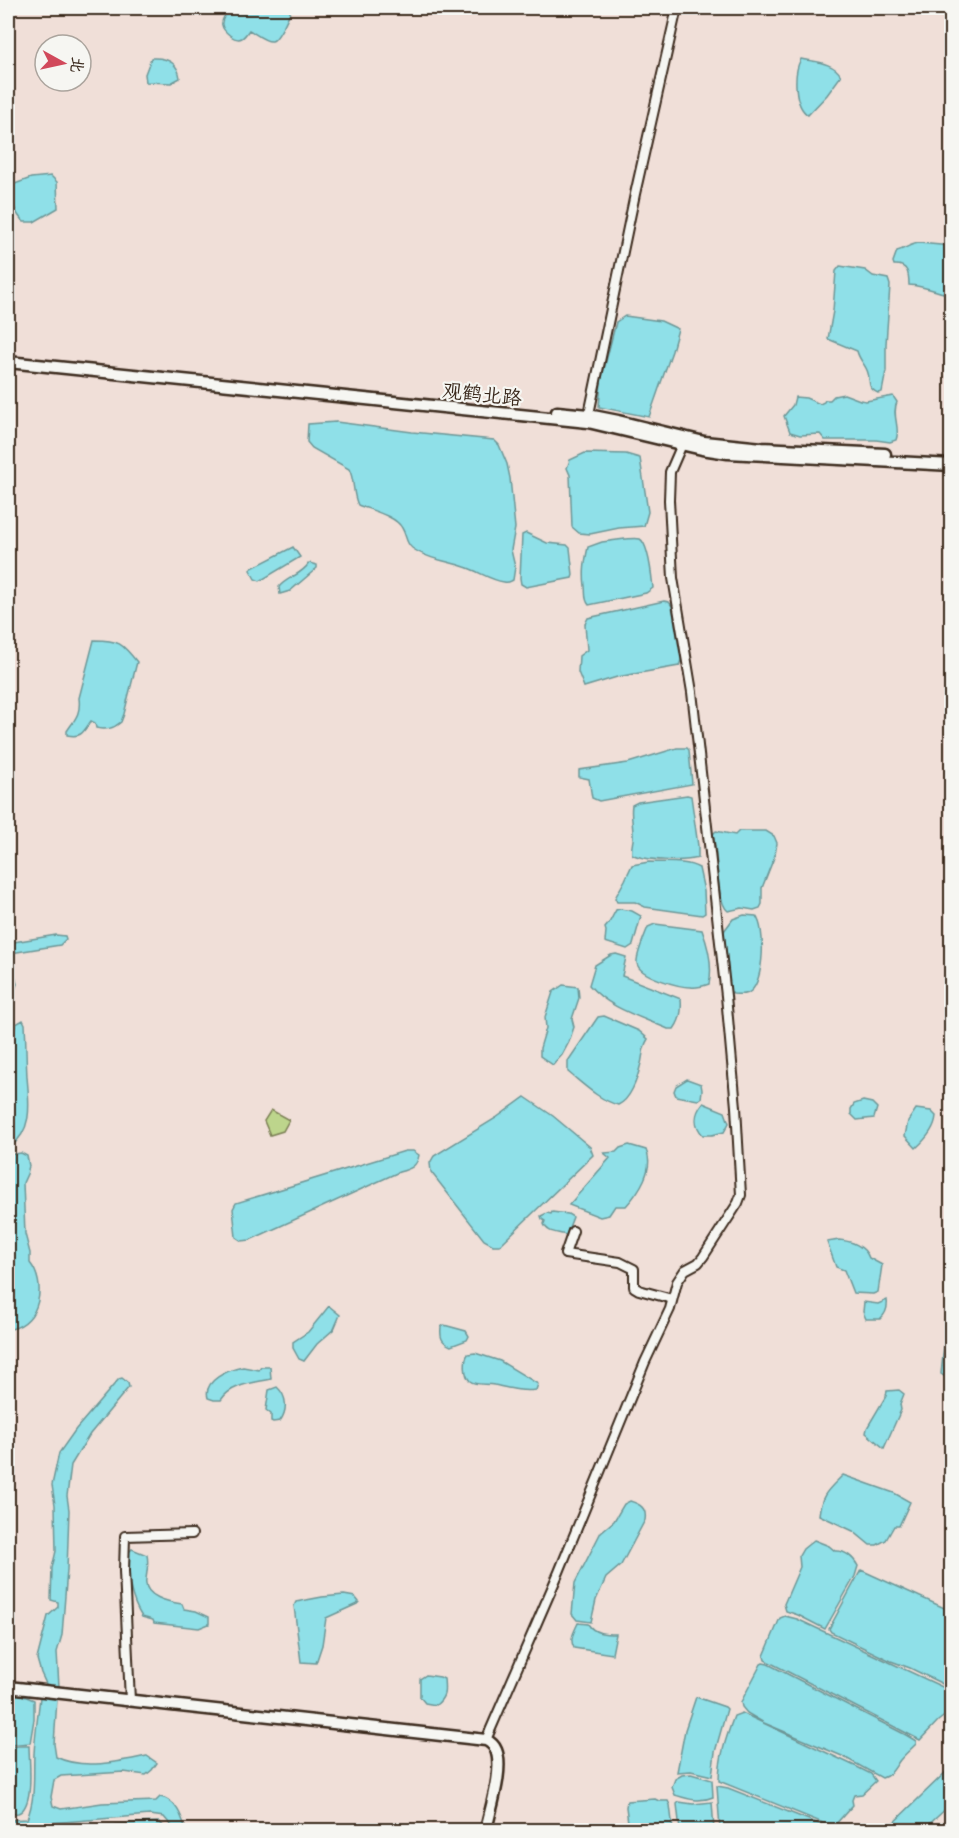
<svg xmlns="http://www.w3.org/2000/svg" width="959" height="1838" viewBox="0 0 959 1838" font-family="Itim,'LXGW WenKai TC',sans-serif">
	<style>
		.green { fill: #bdd58c; stroke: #7c8055; stroke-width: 1.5 }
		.water { fill: #8fe0e8; stroke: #6d9797; stroke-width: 1.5 }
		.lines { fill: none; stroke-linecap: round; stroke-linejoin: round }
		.street-casing { stroke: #3b2a1e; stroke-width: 12 }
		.secondary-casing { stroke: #3b2a1e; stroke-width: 15 }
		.street { stroke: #f6f6f2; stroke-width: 8 }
		.secondary { stroke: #f6f6f2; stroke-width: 10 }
		.labels { text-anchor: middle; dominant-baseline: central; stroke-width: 4.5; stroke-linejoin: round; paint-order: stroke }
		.street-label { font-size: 20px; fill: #3b2a1e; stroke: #f6f6f2 }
	</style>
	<rect width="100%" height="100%" fill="#f0dfd8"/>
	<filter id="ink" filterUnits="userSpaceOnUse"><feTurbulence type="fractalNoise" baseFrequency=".0167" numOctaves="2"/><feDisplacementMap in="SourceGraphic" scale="12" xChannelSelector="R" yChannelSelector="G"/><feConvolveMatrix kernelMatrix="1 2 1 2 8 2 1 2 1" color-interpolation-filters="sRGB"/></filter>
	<g filter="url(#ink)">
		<!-- green -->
		<path class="green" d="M271,1110L289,1120L283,1131L270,1135L264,1121Z"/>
		<!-- water -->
		<path class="water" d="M216,8H292C289,14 279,40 272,41C265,42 255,33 249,30C247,33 245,36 242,38C235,42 223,31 222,25C221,21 223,19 225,15Z
			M151,58C167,57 178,62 180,78L171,83L146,82L145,74Z
			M801,59C814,62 834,62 841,76L827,95L808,115C794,106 793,73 801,59Z
			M51,176L57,182L58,208L34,222H24C13,212 11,199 12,185L31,178Z
			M919,243L951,246V295C937,292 924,286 909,285C909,274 908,264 894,265L893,262L897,251C905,249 910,244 919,243Z
			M840,266L865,270L873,276L888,279L890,285L886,344V371L882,392L878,393C866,387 871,383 868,373C866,365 859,360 857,351L828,339L833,311L836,271Z
			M625,316L661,321L678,329L672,351L649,417L599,407L601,381L616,322Z
			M844,394L860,400L866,401L893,396L897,402C891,415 901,428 896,440L890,442L876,440H825L820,434L800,435L790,432L784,416L793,405L795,397L806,398L820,404L824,402L825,400H830L834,396Z
			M336,422L412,432L494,440L499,445L507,464L510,478L515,528L511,550L515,567L513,580C509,582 509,583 504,582C490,580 478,571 465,567C448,561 427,559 412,548C405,542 407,536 402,528C396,516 370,510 358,505C352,493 355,480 349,469L312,448L307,442L308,424Z
			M585,453L626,454L640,458L648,512L644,526L619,528L590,534L579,533L572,527L570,475L567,468L570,460Z
			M526,533L547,543L567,545L570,548L573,575L572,578L526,587L521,584L520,578L522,535Z
			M625,539C628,539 637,538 640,539C649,544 652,579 653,588L646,593L589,605C584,599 586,594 585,586C583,572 585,561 588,547L602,542Z
			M293,547L300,557L260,581L255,579L250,570L252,568Z
			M309,563L317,565V568L290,591L280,594L279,587C287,577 302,575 309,563Z
			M664,601L669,602L672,606L681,660L679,666L617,677L584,687L578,672L579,656L587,650L585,624L588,618Z
			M94,640C119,640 122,643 137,662L124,714L121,722C113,729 106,730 96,728L95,723L91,721C83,732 82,738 67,735V731C75,719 81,714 79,698Z
			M677,748H687L689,750L692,784L599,801L592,798L589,779L579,777V770L628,763Z
			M687,795L691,796L698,846V858C685,862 644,861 632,854C631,849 632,846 633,840C634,828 630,816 632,805L638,802Z
			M716,831L735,835L739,831H766L774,836L777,843L775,855L762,888V904L760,908L754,910L742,908L728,911C716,902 718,852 713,834Z
			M649,862C664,863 686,860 699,868L704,891L705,913L702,915L645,907L635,902H617L615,898L625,880L632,865Z
			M620,909L632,911L641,916L633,945L627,949L605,942L606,931L605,928L609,923L616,910Z
			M744,915L756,916C766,929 764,980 751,991C746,996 739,994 733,994L728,989L724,931L733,919Z
			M655,924L702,930C708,946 713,967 709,984C703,986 698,988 691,987C679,987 638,976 637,963C636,955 645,935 648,927Z
			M56,935L65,936L66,939L60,945L17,952L11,954L10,959L17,984L15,989L8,991V943Z
			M616,954L626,957L622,976L681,999C682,1009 680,1021 674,1029H668C641,1017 608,1008 589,985L595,965L611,955Z
			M563,985L578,987L579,998L572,1019L574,1027L569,1042L562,1055L553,1065L540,1056V1048L546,1028L545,1017L553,992Z
			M604,1016L639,1031L648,1039C641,1050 644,1056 640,1067C637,1080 630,1100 618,1105C599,1100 583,1084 568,1072V1061L598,1017Z
			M23,1020L25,1024C26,1042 26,1059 27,1077C29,1102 34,1130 10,1147H8V1097L11,1069L10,1043L16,1024Z
			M687,1079L701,1084L702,1090L701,1098L698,1100L676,1096L674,1091L676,1086Z
			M525,1097L553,1116L590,1147L593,1155L500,1245H493L484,1240L431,1172L430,1163L434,1156L496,1118Z
			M863,1101L872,1103L877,1108L874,1118L857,1120L851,1114V1109L854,1104Z
			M703,1103L725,1112L729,1123L724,1132L712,1135H703C693,1124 694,1114 703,1103Z
			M916,1109L931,1111L936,1116C935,1129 925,1140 916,1148L905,1136L908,1121Z
			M629,1145L646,1150C655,1168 639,1192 626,1206H615L609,1215L600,1217L569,1205L610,1158L604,1153L616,1152L620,1148Z
			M405,1151H413L419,1155C417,1167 410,1169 399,1172L250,1240L242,1241L236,1237L233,1209L236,1203Z
			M21,1153L27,1156L29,1166L27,1174L23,1183L25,1234L30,1253V1263C47,1284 40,1323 11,1329L8,1326L10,1312L8,1298L12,1287V1273L8,1260L10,1220L8,1205V1183L10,1174L8,1155Z
			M552,1212L568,1214L573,1217L566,1235C557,1232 547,1233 544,1224L545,1221L542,1219L541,1216L547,1213L551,1214Z
			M839,1240C851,1241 865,1246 869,1258L882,1265L878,1292L873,1294L853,1293L844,1270L836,1267L827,1242Z
			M951,1289L952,1377H951L944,1376L941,1374L946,1327L947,1290Z
			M887,1300C888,1308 886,1314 880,1319H866L863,1312L864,1302L878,1304Z
			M329,1306L340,1315L334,1329L317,1344L304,1361L299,1359L293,1348V1342L308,1332Z
			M444,1325L466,1331L469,1336L467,1340L451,1346C441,1342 440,1337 441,1327Z
			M475,1353L500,1361L538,1384L536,1390C521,1392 508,1388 494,1385C486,1383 476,1386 470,1381C464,1375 464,1360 468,1354Z
			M243,1367L259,1370L261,1367H270L271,1379C254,1383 231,1384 221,1400H214L208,1398C203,1380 228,1370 243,1367Z
			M122,1378L128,1383L129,1387L90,1434L71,1465L67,1496L69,1510L67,1570L62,1635L57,1652L59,1687L47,1686L41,1673L37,1659L48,1616L58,1607V1602L51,1600L52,1568L56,1551L55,1505L52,1485L59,1453L76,1429L119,1379Z
			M277,1387C287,1396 288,1410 280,1421L273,1422L271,1421V1414L266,1410L269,1390Z
			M899,1390L904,1394L900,1404L901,1410L884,1448L866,1433L867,1428L886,1396L887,1391Z
			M843,1475L894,1493L910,1502L899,1526H894L886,1540L877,1545H870L853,1531L819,1515C821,1494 829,1489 843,1475Z
			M630,1501C640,1504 647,1508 645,1520L621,1565L606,1578L596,1600L591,1622L577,1620L572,1614L575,1583L601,1532L614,1521L624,1504Z
			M814,1540L829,1546L835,1551C845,1550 854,1558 858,1566L855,1576L825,1629L798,1615L786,1611L784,1604L800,1567L799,1556L803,1549Z
			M132,1549L147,1555C149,1564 147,1570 146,1579C143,1597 169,1602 182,1604L184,1609L196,1611L209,1617V1624L199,1628L154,1623L153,1620L142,1617C130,1599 128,1576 126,1555Z
			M861,1570L951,1611V1688L910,1668L891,1661L831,1632L829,1629Z
			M344,1595L355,1597L359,1602L357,1604L326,1618L322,1645L316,1663L301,1662L294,1606L296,1602L322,1597Z
			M785,1616L797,1619L951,1691V1711L938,1721L920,1740L765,1660L764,1656L780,1618Z
			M578,1623L588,1624C594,1634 606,1634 616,1634L612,1654L574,1648C569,1639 574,1632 578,1623Z
			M763,1663L768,1664L906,1735L916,1741V1744C911,1749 905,1754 900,1760C894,1768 892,1775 882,1778L842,1756L764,1723L747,1713L742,1707L741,1702L761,1664Z
			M426,1675L440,1677L444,1679C445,1691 446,1697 436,1705L425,1703L420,1697V1679Z
			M8,1693L19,1694L34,1700V1719L30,1743L8,1745Z
			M40,1697L57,1699L54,1744L56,1757C82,1770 119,1762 147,1756L157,1763L152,1770L146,1775L124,1772L61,1776L54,1780L51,1797L53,1806L61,1809L102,1803L156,1801L160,1797C176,1799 182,1817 186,1830H175L164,1817L150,1815L51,1823L46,1826L43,1830H8V1820L27,1819C36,1797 33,1776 34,1754C35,1735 38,1716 40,1697Z
			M696,1697L725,1707L727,1709L715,1752L712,1776L691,1771L677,1772L685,1730Z
			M742,1713L857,1767L871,1774L876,1781L862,1794L854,1795L852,1800L853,1805L833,1827L719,1781C719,1758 726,1738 734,1716Z
			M18,1746H29C29,1761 35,1807 18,1813C14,1814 11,1813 8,1813V1747Z
			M951,1767V1804L923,1830H886Z
			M691,1774L712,1780L713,1797C699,1803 688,1799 675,1795L672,1787L675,1779L682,1775Z
			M717,1786L728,1788L824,1826L828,1830H720Z
			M655,1799L659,1801H668L670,1805L673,1830H629L626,1807L627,1801Z
			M679,1802L693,1804L712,1802L714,1830H680L677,1804Z
			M159,1822L168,1830H52L61,1827Z"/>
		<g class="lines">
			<defs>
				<path id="street" d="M588,419L635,194L677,8
					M573,1231L565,1254L620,1262L634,1269V1287L639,1290L672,1299
					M130,1701L124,1571L125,1536L192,1534
					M486,1740L559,1572L645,1362L670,1309L677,1282L685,1270L698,1263L703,1257L738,1203L741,1195L736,1107L726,996L692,692L673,578L669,500L670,472L683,442"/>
				<path id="secondary" d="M8,362L588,422L702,449L728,453L952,465
					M557,412L588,415L618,421L704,442L762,448L885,454
					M8,1687L486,1740C490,1742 494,1745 496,1750C504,1769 490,1810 486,1830"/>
			</defs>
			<!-- street casing -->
			<use href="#street" class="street-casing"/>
			<!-- secondary casing -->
			<use href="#secondary" class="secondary-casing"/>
			<!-- street -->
			<use href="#street" class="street"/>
			<!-- secondary -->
			<use href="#secondary" class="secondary"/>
		</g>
	</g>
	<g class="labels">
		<!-- street labels -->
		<g class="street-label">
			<text transform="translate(482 394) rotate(6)">观鹤北路</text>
		</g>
	</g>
	<!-- margin -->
	<rect width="959" height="1838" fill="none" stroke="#f6f6f2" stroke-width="30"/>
	<rect x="15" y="15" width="929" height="1808" fill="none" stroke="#3b2a1e" stroke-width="2" filter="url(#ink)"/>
	<!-- north arrow -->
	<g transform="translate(63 63) rotate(98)"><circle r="28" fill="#f6f6f2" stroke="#aba49d" stroke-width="1.5"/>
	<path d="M0-4.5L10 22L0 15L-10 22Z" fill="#d1495b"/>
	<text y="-9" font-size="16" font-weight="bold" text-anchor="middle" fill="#3b2a1e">北</text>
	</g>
</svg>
